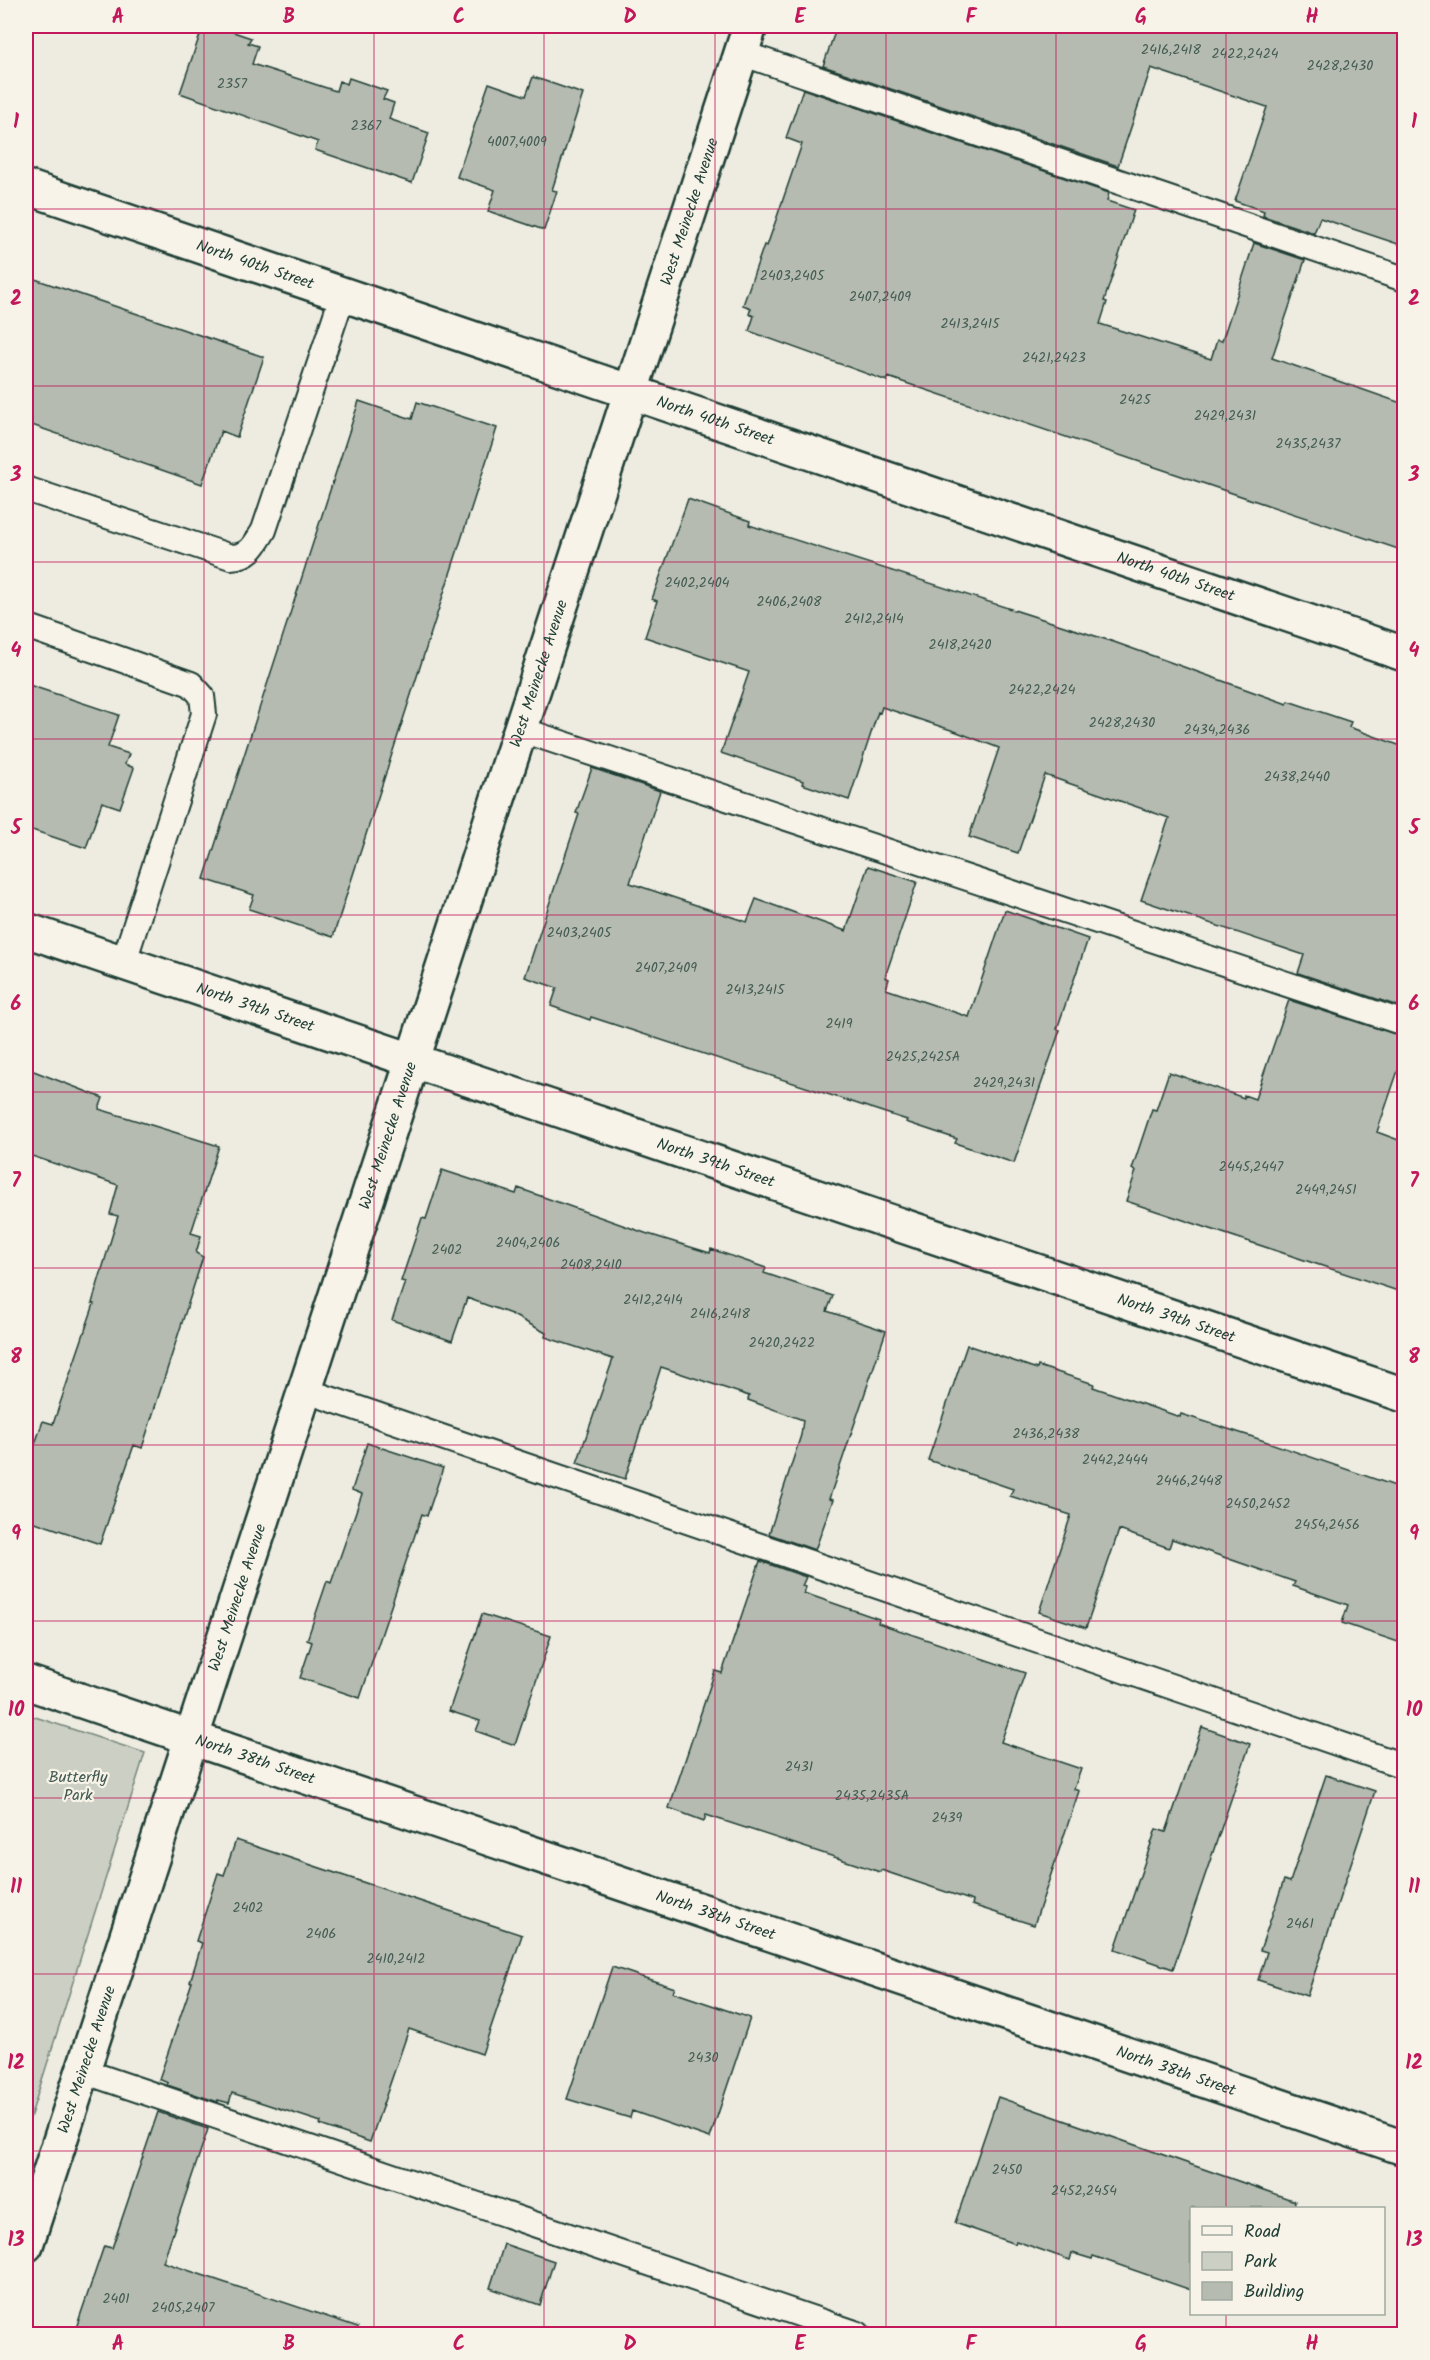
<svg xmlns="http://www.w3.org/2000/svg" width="1430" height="2360" viewBox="0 0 1430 2360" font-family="Kalam,sans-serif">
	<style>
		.green { fill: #cccfc4; stroke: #76867c; stroke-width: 1.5 }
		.building { fill: #b5bbb0; stroke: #1f3d34; stroke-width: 1.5 }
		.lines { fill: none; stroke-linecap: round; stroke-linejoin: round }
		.service-casing { stroke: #1f3d34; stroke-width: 28 }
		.minor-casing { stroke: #1f3d34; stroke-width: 38 }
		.service { stroke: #f7f3e8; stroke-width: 24 }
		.minor { stroke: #f7f3e8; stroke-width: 33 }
		.grid { fill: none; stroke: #c2185b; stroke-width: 1.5; stroke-opacity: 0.55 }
		.labels { text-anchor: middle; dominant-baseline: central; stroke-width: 4.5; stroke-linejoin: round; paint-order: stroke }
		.number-label { font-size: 14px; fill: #445c53 }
		.street-label { font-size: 16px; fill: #1f3d34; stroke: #f7f3e8 }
		.park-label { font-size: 16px; fill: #425a51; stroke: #f7f3e8 }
		.neatline { fill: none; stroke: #c2185b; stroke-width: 2 }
		.grid-label { font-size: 20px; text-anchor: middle; font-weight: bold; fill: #c2185b }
	</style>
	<rect width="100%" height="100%" fill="#eeece1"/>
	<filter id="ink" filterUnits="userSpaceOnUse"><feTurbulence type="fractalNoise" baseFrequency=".0167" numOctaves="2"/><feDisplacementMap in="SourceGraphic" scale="12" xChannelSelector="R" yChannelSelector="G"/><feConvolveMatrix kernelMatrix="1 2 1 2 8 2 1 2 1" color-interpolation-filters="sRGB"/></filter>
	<g filter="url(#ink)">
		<!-- green -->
		<path class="green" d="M26,1714L145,1753L26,2131Z"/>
		<!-- building -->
		<path class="building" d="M203,26H216L251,38L248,43L258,46L252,64L336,91L339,81L347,84L349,78L387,91L383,99L394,103L389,119L429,133L412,183L315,150L318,142L180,93Z
			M837,26H1404V246L1320,218L1314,233L1263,216L1264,211L1235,201L1267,107L1151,68L1118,166L823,66Z
			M533,77L583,94L552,190L557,191L544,230L488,211L495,190L457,177L489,83L526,96Z
			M803,89L1109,193L1107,201L1134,210L1104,301L1107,302L1100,324L1211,359L1217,340L1222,341L1254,243L1305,260L1272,358L1404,404V551L888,377L887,381L749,331L754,316L749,314L751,308L743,305L764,245L767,246L802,144L786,138Z
			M26,276L264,357L237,437L221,431L202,484L26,423Z
			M359,401L412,419L417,402L497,428L333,937L249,909L254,895L204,879Z
			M688,499L750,521L749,525L1114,642L1287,704L1288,701L1351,722L1349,727L1404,747V1008L1298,973L1304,955L1141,900L1169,818L1045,775L1018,853L969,837L999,748L957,732L882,707L880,713L878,712L849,800L802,784L803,781L721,753L749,672L645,637L657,601L652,599Z
			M26,684L119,715L108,747L129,754L125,764L134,768L120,808L102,802L86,848L26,828Z
			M592,768L660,791L630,883L747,922L756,899L846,931L868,866L917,882L885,977L889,979L886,989L969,1017L1005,910L1088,939L1057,1029L1060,1030L1014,1163L955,1143L957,1139L906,1122L907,1120L591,1017L590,1020L551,1006L557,988L525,977L579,814L576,813Z
			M1289,1000L1404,1037V1053L1377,1132L1404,1142V1293L1126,1201L1136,1171L1132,1169L1152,1109L1156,1110L1169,1072L1244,1098V1095L1255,1099Z
			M26,1068L103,1098L99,1109L219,1146L191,1233L201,1236L196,1253L203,1257L142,1448L134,1445L100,1544L26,1519V1470L43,1421L53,1424L94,1304L92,1303L118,1216L110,1214L118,1185L26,1154Z
			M442,1170L516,1194L518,1188L645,1233L710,1253L711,1249L766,1268L764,1273L833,1296L827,1311L886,1331L829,1499L833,1500L815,1550L769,1534L801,1435L803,1420L748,1400L749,1396L661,1367L625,1479L577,1463L613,1359L545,1337L546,1333L511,1314L467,1298L452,1341L392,1320L405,1282L401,1281L422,1218L426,1219Z
			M967,1345L1037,1369L1038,1366L1094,1384L1093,1387L1180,1417L1181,1414L1250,1436L1404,1489V1644L1342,1623L1348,1605L1293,1586L1295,1582L1172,1539L1169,1548L1119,1530L1086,1628L1039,1612L1071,1515L1010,1496L1013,1489L928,1460Z
			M367,1443L443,1468L427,1516L422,1514L360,1698L300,1678L312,1642L307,1640L327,1581L331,1583L362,1494L352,1490Z
			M760,1561L806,1577L802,1586L806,1587L804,1593L879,1619L878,1623L1025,1673L1001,1742L1081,1769L1074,1789L1079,1791L1034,1925L972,1905L973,1901L881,1870L880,1872L706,1815L704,1821L669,1808L715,1671L722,1673Z
			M482,1614L551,1636L515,1745L476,1731L480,1721L449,1711Z
			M1202,1727L1250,1744L1173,1969L1115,1949L1156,1829L1166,1832Z
			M1326,1775L1375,1791L1307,1996L1258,1980L1267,1952L1260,1950L1284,1880L1290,1882Z
			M236,1840L522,1935L482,2054L409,2029L370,2142L320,2125L321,2122L232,2093L229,2103L218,2100V2102L167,2085L168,2083L159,2079L192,1982H190L202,1943L196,1941L218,1873L224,1875Z
			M612,1967L675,1988L673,1992L750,2018L710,2138L632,2111L630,2118L567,2099Z
			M998,2097L1295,2201L1294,2208H1191V2290L1093,2256L1092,2259L1072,2253L1070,2260L1016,2241L1015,2244L955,2223Z
			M158,2112L208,2129L163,2262L358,2327L357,2334H74L104,2246L112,2248Z
			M504,2244L554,2261L540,2305L490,2288Z"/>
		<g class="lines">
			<defs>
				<path id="service" d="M741,53L1404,279
					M26,489L231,557C250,556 255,545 264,530L343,294
					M26,626L191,684L202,696L204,714L123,964
					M519,729L1404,1023
					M304,1390L1404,1766
					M83,2071L858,2334"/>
				<g id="minor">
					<path id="s1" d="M26,187L1404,654"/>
					<path id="s2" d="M26,930L1404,1395"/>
					<path id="s3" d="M26,1682L1404,2148"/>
					<path id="s4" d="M26,2245L750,26"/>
				</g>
			</defs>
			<!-- service casing -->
			<use href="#service" class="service-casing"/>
			<!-- minor casing -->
			<use href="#minor" class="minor-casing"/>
			<!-- service -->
			<use href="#service" class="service"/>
			<!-- minor -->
			<use href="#minor" class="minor"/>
		</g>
	</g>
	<!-- grid -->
	<path class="grid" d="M204,26V2334M374,26V2334M544,26V2334M715,26V2334M886,26V2334M1056,26V2334M1226,26V2208M26,209H1404M26,386H1404M26,562H1404M26,739H1404M26,915H1404M26,1092H1404M26,1268H1404M26,1445H1404M26,1621H1404M26,1798H1404M26,1974H1404M26,2151H1404M1226,2314V2334"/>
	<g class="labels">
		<!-- number labels -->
		<g class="number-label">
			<text x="1171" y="50">2416,2418</text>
			<text x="1245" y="54">2422,2424</text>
			<text x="1340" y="66">2428,2430</text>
			<text x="232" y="84">2357</text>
			<text x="366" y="126">2367</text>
			<text x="517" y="142">4007,4009</text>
			<text x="792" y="276">2403,2405</text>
			<text x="880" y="297">2407,2409</text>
			<text x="970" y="324">2413,2415</text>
			<text x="1054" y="358">2421,2423</text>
			<text x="1135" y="400">2425</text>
			<text x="1225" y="416">2429,2431</text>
			<text x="1308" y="444">2435,2437</text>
			<text x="697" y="583">2402,2404</text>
			<text x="789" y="602">2406,2408</text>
			<text x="874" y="619">2412,2414</text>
			<text x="960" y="645">2418,2420</text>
			<text x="1042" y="690">2422,2424</text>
			<text x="1122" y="723">2428,2430</text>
			<text x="1217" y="730">2434,2436</text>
			<text x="1297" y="777">2438,2440</text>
			<text x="579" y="933">2403,2405</text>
			<text x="666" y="968">2407,2409</text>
			<text x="755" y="990">2413,2415</text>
			<text x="839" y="1024">2419</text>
			<text x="923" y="1057">2425,2425A</text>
			<text x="1004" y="1083">2429,2431</text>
			<text x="1251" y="1167">2445,2447</text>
			<text x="1326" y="1190">2449,2451</text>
			<text x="528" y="1243">2404,2406</text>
			<text x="447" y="1250">2402</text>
			<text x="591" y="1265">2408,2410</text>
			<text x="653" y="1300">2412,2414</text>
			<text x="720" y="1314">2416,2418</text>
			<text x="782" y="1343">2420,2422</text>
			<text x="1046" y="1434">2436,2438</text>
			<text x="1115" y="1460">2442,2444</text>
			<text x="1189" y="1481">2446,2448</text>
			<text x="1258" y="1504">2450,2452</text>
			<text x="1327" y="1525">2454,2456</text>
			<text x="799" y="1767">2431</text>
			<text x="872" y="1796">2435,2435A</text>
			<text x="947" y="1818">2439</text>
			<text x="248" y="1908">2402</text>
			<text x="1300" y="1924">2461</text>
			<text x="321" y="1934">2406</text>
			<text x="396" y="1959">2410,2412</text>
			<text x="703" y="2058">2430</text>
			<text x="1007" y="2170">2450</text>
			<text x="1084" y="2191">2452,2454</text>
			<text x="116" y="2299">2401</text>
			<text x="183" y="2308">2405,2407</text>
		</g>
		<!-- street labels -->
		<g class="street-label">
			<text stroke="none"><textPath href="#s4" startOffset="2139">West Meinecke Avenue</textPath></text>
			<text stroke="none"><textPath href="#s1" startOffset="242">North 40th Street</textPath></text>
			<text stroke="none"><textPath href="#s1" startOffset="728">North 40th Street</textPath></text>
			<text stroke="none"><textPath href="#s1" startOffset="1214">North 40th Street</textPath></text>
			<text stroke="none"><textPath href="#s4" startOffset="1653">West Meinecke Avenue</textPath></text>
			<text stroke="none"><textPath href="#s2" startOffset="242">North 39th Street</textPath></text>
			<text stroke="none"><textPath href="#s4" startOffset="1167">West Meinecke Avenue</textPath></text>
			<text stroke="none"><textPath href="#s2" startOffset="728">North 39th Street</textPath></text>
			<text stroke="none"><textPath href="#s2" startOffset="1214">North 39th Street</textPath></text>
			<text stroke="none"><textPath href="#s4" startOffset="681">West Meinecke Avenue</textPath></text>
			<text stroke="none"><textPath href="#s3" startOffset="242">North 38th Street</textPath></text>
			<text stroke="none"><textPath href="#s3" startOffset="728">North 38th Street</textPath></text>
			<text stroke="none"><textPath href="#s4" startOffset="195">West Meinecke Avenue</textPath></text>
			<text stroke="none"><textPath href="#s3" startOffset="1214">North 38th Street</textPath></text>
		</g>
		<!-- park labels -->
		<g class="park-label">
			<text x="78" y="1777">Butterfly<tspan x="78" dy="18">Park</tspan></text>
		</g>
	</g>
	<!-- margin -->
	<rect width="1430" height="2360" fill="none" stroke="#f7f3e8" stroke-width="66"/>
	<!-- legend -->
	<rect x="1190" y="2207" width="195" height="108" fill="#f7f3e8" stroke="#a1aaa0" stroke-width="1.5"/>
	<rect x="1202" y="2226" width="30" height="9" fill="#f7f3e8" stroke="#a1aaa0" stroke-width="1.5"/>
	<text x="1244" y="2237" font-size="18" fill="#1f3d34">Road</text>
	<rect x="1202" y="2252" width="30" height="18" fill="#cccfc4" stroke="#a1aaa0" stroke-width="1.5"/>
	<text x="1244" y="2267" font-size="18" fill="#1f3d34">Park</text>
	<rect x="1202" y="2282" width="30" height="18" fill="#b5bbb0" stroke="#a1aaa0" stroke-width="1.5"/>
	<text x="1244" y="2297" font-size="18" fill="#1f3d34">Building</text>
	<rect x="33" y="33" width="1364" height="2294" class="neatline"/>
	<g class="grid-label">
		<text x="118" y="23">A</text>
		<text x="289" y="23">B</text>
		<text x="459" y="23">C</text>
		<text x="630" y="23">D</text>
		<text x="800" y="23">E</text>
		<text x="971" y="23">F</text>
		<text x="1141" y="23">G</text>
		<text x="1312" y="23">H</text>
		<text x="16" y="128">1</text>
		<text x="1414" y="128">1</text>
		<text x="16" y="305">2</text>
		<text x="1414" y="305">2</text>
		<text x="16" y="481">3</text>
		<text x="1414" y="481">3</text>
		<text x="16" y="657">4</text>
		<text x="1414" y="657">4</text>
		<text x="16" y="834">5</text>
		<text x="1414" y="834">5</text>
		<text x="16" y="1010">6</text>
		<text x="1414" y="1010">6</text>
		<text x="16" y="1187">7</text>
		<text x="1414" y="1187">7</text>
		<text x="16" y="1363">8</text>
		<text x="1414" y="1363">8</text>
		<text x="16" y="1540">9</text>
		<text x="1414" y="1540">9</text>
		<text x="16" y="1716">10</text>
		<text x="1414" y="1716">10</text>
		<text x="16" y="1893">11</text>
		<text x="1414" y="1893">11</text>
		<text x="16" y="2069">12</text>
		<text x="1414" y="2069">12</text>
		<text x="16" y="2246">13</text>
		<text x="1414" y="2246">13</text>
		<text x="118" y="2350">A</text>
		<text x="289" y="2350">B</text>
		<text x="459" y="2350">C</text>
		<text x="630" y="2350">D</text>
		<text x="800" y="2350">E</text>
		<text x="971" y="2350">F</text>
		<text x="1141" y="2350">G</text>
		<text x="1312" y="2350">H</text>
	</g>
</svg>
